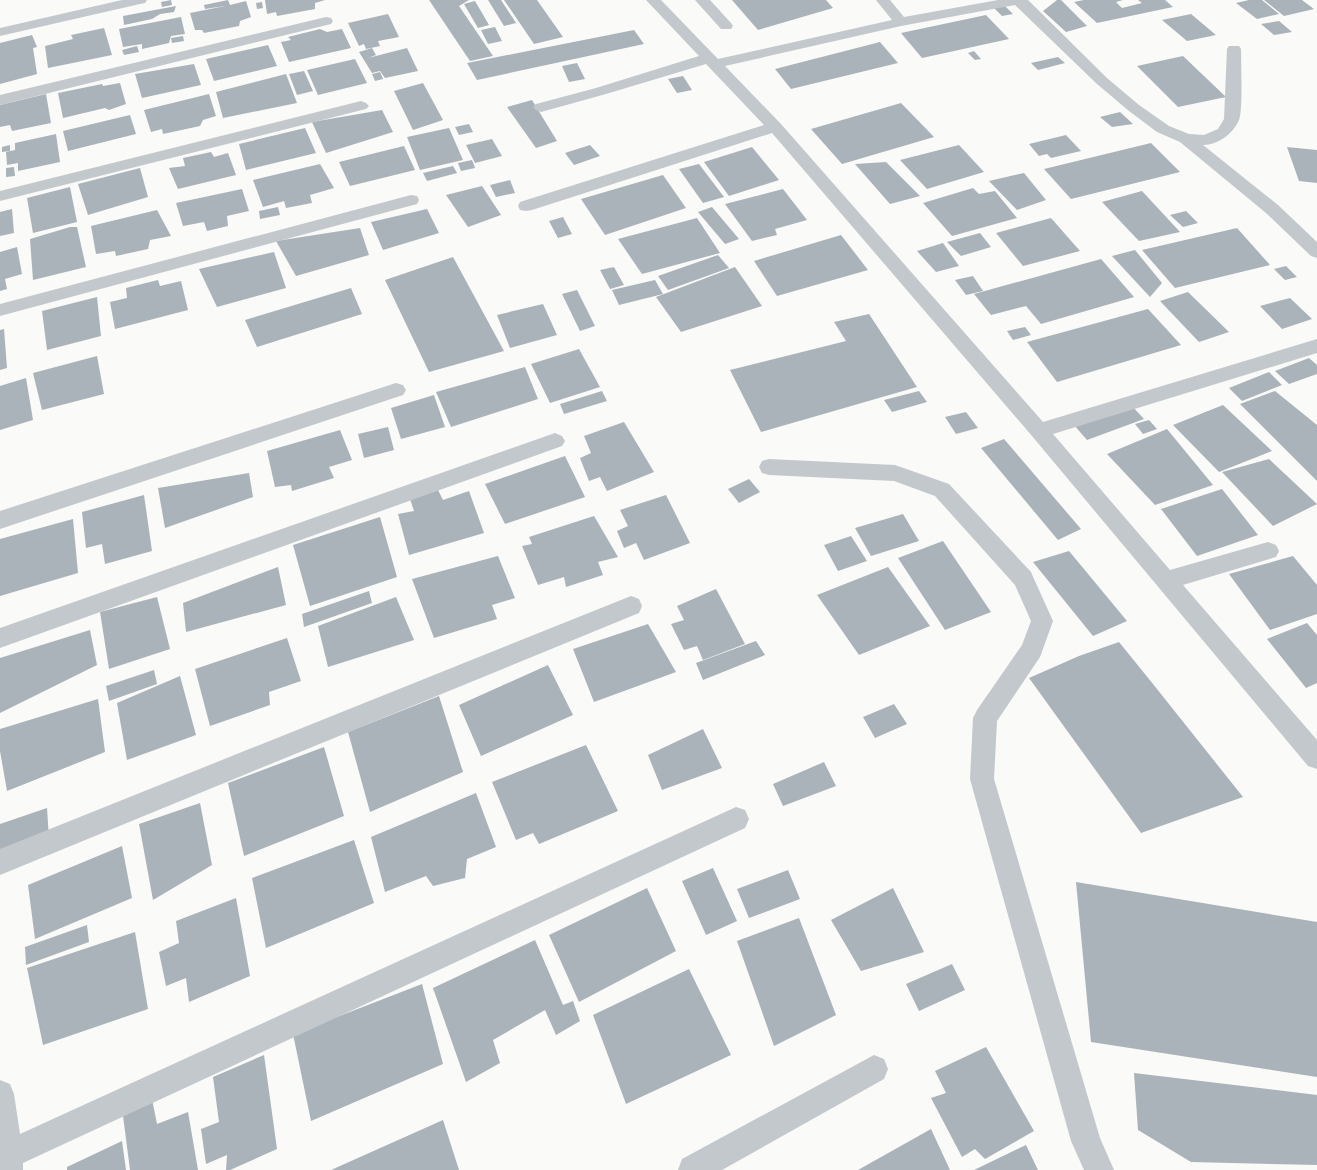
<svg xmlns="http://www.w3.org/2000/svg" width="1317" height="1170" viewBox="0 0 1317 1170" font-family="'Sofia Sans Condensed',sans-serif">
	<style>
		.building { fill: #aab3b9 }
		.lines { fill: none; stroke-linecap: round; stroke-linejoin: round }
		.minor { fill: #c3c8cc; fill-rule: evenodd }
	</style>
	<rect width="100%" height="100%" fill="#fafaf8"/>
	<!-- building -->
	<path class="building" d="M171,0L172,5L162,7L161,2Z
		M228,0L230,5L246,1L251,17L240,21L239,26L204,33L202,30H195L190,13L225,6L205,9L204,5Z
		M265,0H325L315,3V9L277,16L276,12L267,14Z
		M429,0H469L459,6L493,56L470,61Z
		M488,0H501L516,23L504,26Z
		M504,0H537L563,37L534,44Z
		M732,0H826L833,8L758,30Z
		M1057,0H1061L1087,26L1066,32L1043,11Z
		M1084,0H1123L1116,2L1122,8L1142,3L1138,0H1165L1173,7L1097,23L1074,2Z
		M1249,0H1262L1279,14L1257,19L1236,3Z
		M1264,0H1302L1314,9L1284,16Z
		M475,1L489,25L478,28L464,4Z
		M262,2L263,8L257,9L256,3Z
		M1004,5L1013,14L1002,16L993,7Z
		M176,6L174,12L160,14L152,19L124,25L123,16Z
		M388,14L399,37L378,41L380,46L366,49L364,44L359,46L348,23Z
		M1191,14L1216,35L1187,41L1162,20Z
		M986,15L1009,39L922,58L901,33Z
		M181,17L185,34L171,36L169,43L142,49V44L123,47L119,29Z
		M1279,21L1292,32L1274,35L1261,24Z
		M495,27L502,41L488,44L481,30Z
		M104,28L112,55L48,68L45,46L73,39L71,35Z
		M320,29L327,32L342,29L351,48L289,62L281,42L291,40L288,37Z
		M634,30L644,44L477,80L467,63Z
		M32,35L37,47L33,48L37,74L0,84V43Z
		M183,36L184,41L172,43L171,38Z
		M880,42L898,63L791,89L775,69Z
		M268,45L277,66L214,81L206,59Z
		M137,46L139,52L124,55L122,50Z
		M372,48L376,55L368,58L407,48L418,71L385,78L380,71L372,73L359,52Z
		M974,51L981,59L975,60L968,53Z
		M1183,56L1226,97L1178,107L1137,66Z
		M1058,57L1065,63L1038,70L1031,63Z
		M355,59L367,83L318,95L307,70Z
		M577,63L585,79L569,82L562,66Z
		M194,64L201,85L142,98L135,74Z
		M304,71L313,91L297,95L289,74Z
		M380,72L383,79L375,81L372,74Z
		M286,74L297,103L223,118L216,92Z
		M683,76L692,90L677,93L668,79Z
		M120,83L126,104L109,110L105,108L63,118L58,93L102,84L103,86Z
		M423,83L443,120L413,130L394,91Z
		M46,94L51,123L12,131L10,125L0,127V105Z
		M209,94L216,116L203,120L200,126L163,134L162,129L151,132L144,110Z
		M532,100L557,141L536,148L507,107Z
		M901,103L934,137L842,164L811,129Z
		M382,110L393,132L326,153L312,122Z
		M1120,112L1133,124L1112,127L1100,117Z
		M130,115L136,134L68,151L63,131Z
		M469,124L473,132L459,135L455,127Z
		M305,128L316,153L246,170L239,144Z
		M449,128L463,160L420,170L407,137Z
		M56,134L60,162L18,171V163L7,165L6,152L15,150V143Z
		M1066,135L1081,151L1051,158L1047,154L1039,156L1029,144Z
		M492,139L502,156L475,163L466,145Z
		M1151,143L1180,172L1071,199L1044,169Z
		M10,145V151L2,152V147Z
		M590,145L600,156L574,165L565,153Z
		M959,145L984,172L927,189L900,160Z
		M404,146L415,170L350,186L339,162Z
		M752,147L779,180L729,196L704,162Z
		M1287,147L1317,150V183L1299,181Z
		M211,152L214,157L228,153L236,175L178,189L169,168L185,166L183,158Z
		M472,160L475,168L461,171L458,163Z
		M886,162L920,196L890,204L855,164Z
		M320,164L334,188L310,195L312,203L286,208L284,201L263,207L253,180Z
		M699,164L724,197L703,203L679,169Z
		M453,166L457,173L427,181L423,173Z
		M14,167L15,176L6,177V168Z
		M140,168L148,197L88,215L78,184Z
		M1024,173L1046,200L1017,210L989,181Z
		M663,175L686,208L605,235L581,199Z
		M510,180L515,193L496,197L490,185Z
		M482,186L501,215L468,227L446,195Z
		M70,187L77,222L33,233L27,198Z
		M973,188L979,194L995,191L1017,218L952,236L923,203Z
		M242,189L249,211L227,216L228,226L207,231L204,222L183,226L176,203Z
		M783,189L807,220L775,229L777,235L752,241L725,204Z
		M1142,191L1180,232L1139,241L1102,202Z
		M278,207L280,215L260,219L259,211Z
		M712,207L739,239L725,244L698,212Z
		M12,209L14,233L0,236V212Z
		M427,209L439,233L383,250L371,222Z
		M157,210L171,236L150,240L148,249L116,256L115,251L96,254L91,226Z
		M1186,211L1198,223L1183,227L1170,215Z
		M563,217L572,234L558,238L549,221Z
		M697,218L720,253L642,274L618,239Z
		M1051,218L1080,251L1023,266L996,233Z
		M70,227H77L86,267L33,280L30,239Z
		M360,228L369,255L296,276L276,241Z
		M1237,228L1270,265L1175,288L1142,250Z
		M980,233L991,247L961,256L947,242Z
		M841,235L868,270L777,296L754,261Z
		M943,243L959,266L936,272L917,251Z
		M17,247L22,274L5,279L7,289L0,291V252Z
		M1135,250L1162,283L1150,297L1112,256Z
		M274,252L286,288L217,307L199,269Z
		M718,255L729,268L668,290L658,276Z
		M453,257L504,351L429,372L385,280Z
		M1101,259L1134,297L1041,324L1026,306L991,315L974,294Z
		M1286,266L1297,277L1285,280L1274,269Z
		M614,267L624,285L610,289L600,270Z
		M735,267L762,306L681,332L656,297Z
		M973,276L983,291L966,295L955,280Z
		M158,280L160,286L181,281L188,310L115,329L110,302L127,298L126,288Z
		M655,280L663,294L619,305L612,290Z
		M351,288L362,314L257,347L245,320Z
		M577,290L595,326L580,331L562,294Z
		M1188,292L1229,332L1199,342L1160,301Z
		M97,297L101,336L47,350L42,311Z
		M1290,298L1312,319L1282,329L1260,306Z
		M543,304L557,335L510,348L497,315Z
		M1148,309L1181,345L1057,382L1027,342Z
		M869,314L917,387L761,432L730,370L846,341L834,322Z
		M1025,327L1031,335L1013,340L1007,331Z
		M4,329L7,368L0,370V330Z
		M579,349L600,387L550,403L531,364Z
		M97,356L104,394L42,410L33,373Z
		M1309,358L1317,365V374L1289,384L1275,371Z
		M525,367L538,399L451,427L436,392Z
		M1269,372L1282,385L1242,401L1229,388Z
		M26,378L33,420L0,430V386Z
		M602,391L607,401L564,414L560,404Z
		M919,391L927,402L892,412L884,400Z
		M1275,391L1317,425V481L1240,404Z
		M434,395L445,427L401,439L391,408Z
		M1131,405L1144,419L1087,440L1074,425Z
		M1223,405L1272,451L1219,472L1173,425Z
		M966,412L978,428L956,434L945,417Z
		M1149,420L1157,429L1143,434L1135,424Z
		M624,422L654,472L607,491L600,477L589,481L580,458L591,453L584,436Z
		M388,427L394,450L364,458L358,434Z
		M1167,429L1213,485L1155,505L1107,454Z
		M340,430L352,460L329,467L334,478L292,491L291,485L275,487L267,451Z
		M1004,439L1081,529L1058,540L981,448Z
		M565,456L585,497L505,524L485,484Z
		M1269,459L1317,504L1273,526L1222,472Z
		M249,473L253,497L165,528L158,488Z
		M749,479L760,492L739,503L728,489Z
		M437,488L443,500L469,491L484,533L409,555L398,514L414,511L409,496Z
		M1222,489L1258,535L1197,556L1161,509Z
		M144,495L152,551L105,564L102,544L86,548L82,512Z
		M666,495L690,543L644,560L636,543L624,548L617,531L628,526L620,510Z
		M903,514L919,541L871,556L855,528Z
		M594,516L618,557L598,562L603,575L566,587L564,577L538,585L522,546L532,544L529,537Z
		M380,517L397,577L310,606L293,545Z
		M73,519L78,573L0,596V539Z
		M851,536L867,561L838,571L824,545Z
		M943,541L991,612L945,630L898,558Z
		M1069,551L1127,621L1093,636L1033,562Z
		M498,556L515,598L492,605L497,619L434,638L412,579Z
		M1293,556L1317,585V614L1270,630L1229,574Z
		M278,567L286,605L186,632L183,603Z
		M888,567L930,626L859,655L817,595Z
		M716,589L745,644L703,660L697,646L684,650L671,624L684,620L677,606Z
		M369,591L372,603L304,627L302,614Z
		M157,597L170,649L109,669L100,612Z
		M396,597L414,640L328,667L318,626Z
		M1307,623L1317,635V683L1306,688L1267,639Z
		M648,624L676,672L594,702L573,649Z
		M90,630L97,665L0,713V658Z
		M287,638L301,681L269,692L270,705L210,726L195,669Z
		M756,641L765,655L703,680L696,663Z
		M1119,642L1153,684L1243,797L1141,833L1029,678L1079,656Z
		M548,665L573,715L481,756L459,705Z
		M154,670L157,684L109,701L106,686Z
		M180,676L196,735L127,760L117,703Z
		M439,696L463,772L370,812L348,732Z
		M98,699L105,752L7,791L0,751V729Z
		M894,704L907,724L875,738L863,717Z
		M703,729L722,768L662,790L648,755Z
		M586,745L618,811L539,844L533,833L516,840L492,782Z
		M324,747L344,816L244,856L228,783Z
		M824,762L836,786L783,806L773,784Z
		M476,793L496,847L467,859L465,878L433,886L426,876L385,892L371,837Z
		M200,803L212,865L153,900L139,824Z
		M47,808L49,839L0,856V824Z
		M354,840L374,903L266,948L252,878Z
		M122,846L132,898L35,939L28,885Z
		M713,868L737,921L706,935L682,881Z
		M788,870L800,899L749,918L737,889Z
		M1076,882L1317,922V1077L1091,1042Z
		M647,888L676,951L579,1002L549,935Z
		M893,888L924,952L861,971L831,920Z
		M236,898L250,976L189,1002L186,978L166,986L159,952L179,943L176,921Z
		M799,918L836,1015L774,1046L737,941Z
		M87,925L89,942L26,965L25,947Z
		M135,932L148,1009L43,1045L27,968Z
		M535,940L563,1005L573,1001L580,1021L556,1035L545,1010L493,1040L500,1063L466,1082L433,988Z
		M952,964L965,990L919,1011L906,984Z
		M689,969L731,1055L626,1104L593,1015Z
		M422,984L443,1064L311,1121L293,1034Z
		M986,1047L1034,1131L985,1159L975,1149L962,1157L931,1098L946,1093L935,1071Z
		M264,1055L277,1149L230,1170H226L227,1155L206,1164L201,1129L219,1122L213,1077Z
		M1134,1073L1317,1095V1165L1191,1162L1138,1130Z
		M151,1094L157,1124L188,1112L198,1170H130L122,1108Z
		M443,1120L459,1170H331Z
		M931,1129L950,1170H858Z
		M122,1141L126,1170H67V1167Z
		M1026,1145L1038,1170H974Z"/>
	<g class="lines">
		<!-- minor -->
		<path class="minor" d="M122,0H147L145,3L140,4L0,36V28Z
			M646,0H661L718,59L892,20L876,0H890L904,17L998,0H1028L1107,78L1139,105L1169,126L1189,134L1204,135L1218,129L1224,119L1227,49L1229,46H1239L1241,49C1241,62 1243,111 1239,120C1233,134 1218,145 1203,145L1278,205L1317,242V258L1311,256L1266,213L1180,142L1157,132L1129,111L1097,84L1015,5L901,26L725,66L781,124L1043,422L1317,339V353L1053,434L1170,570L1268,542L1276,545L1279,551L1276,557L1183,585L1317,740V769L1308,766L1032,436L772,133L532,210L526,211L520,210L518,206L520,202L764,125L706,64L606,94L541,112L536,110L533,107L536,104L596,88L699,56Z
			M695,0H710L731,23L733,26L731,29H721Z
			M326,17L331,18L333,21L331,24L0,105V95Z
			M361,101L366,103L369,106L366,109L0,201V191Z
			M411,195L417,196L419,200L417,204L0,316V304Z
			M396,383L403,385L406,390L403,395L0,529V511Z
			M555,433L562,436L565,441L562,446L0,648V628Z
			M769,459L895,465L949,484L1031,572L1034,579L1053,621L1040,657L997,721L994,779L1100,1138L1114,1170H1084L1071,1141L970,779L973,718L977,710L1022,645L1031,621L1015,585L935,496L894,481L769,475L762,473L759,467L762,461Z
			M631,596L639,599L642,606L639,613L0,875V849Z
			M736,807L745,810L749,819L745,828L23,1163V1170H0V1080L10,1084L14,1094L20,1134Z
			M874,1055L884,1059L888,1069L884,1079L722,1170H678L682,1159Z"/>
	</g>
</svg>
